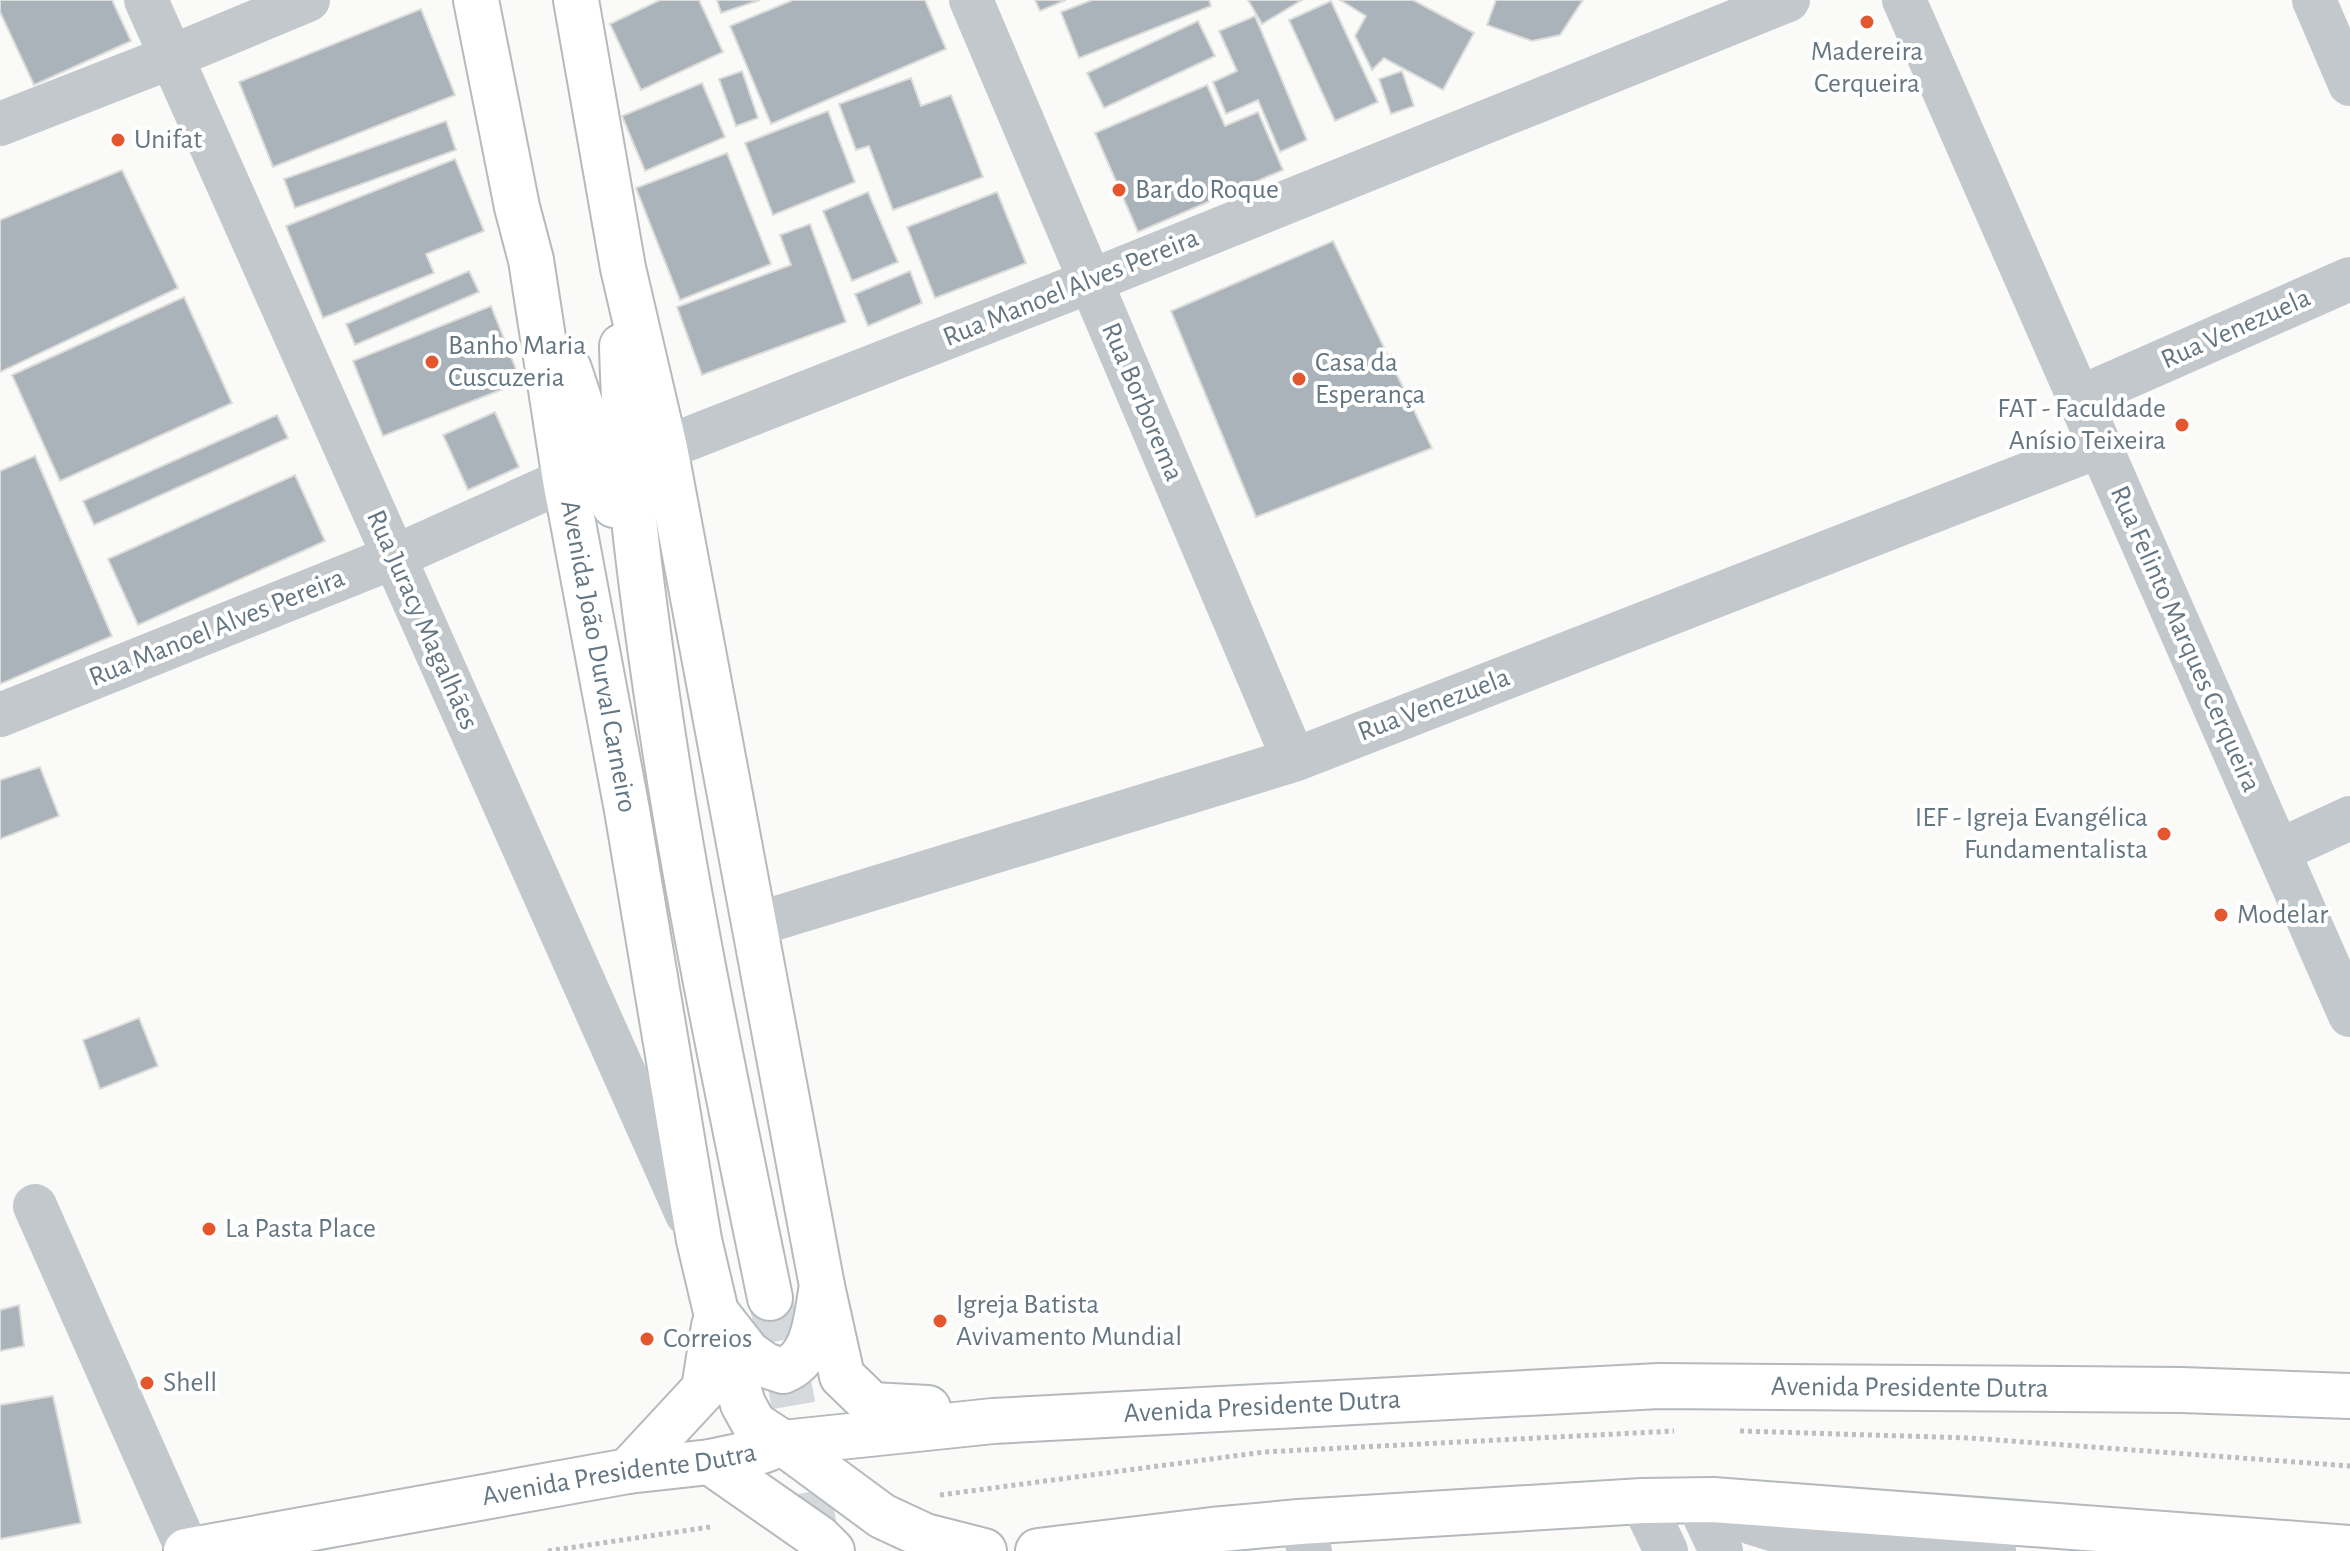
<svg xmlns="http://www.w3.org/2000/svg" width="2350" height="1551" viewBox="0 0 2350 1551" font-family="'Alegreya Sans',sans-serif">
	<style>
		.building { fill: #aab3b9; stroke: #dcdcda; stroke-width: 2 }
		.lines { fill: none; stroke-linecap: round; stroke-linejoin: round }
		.major-tunnel { stroke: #d5d9db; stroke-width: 44; stroke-dasharray: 44 22; stroke-linecap: butt }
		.major-casing { stroke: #b5babe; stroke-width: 48 }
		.highway-casing { stroke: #b4b9bd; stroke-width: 48 }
		.path { stroke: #bbbfc2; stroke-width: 5; stroke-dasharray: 4 4; stroke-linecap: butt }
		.minor { stroke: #c3c8cc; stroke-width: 44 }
		.major { stroke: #fff; stroke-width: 44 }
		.highway { stroke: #fff; stroke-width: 44 }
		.poi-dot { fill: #e4572e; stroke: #fff; stroke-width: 3 }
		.labels { text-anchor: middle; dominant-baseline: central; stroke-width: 8; stroke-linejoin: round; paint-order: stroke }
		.poi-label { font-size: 28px; fill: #657683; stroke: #fff; text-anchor: start }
		.street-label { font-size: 28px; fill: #657683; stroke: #fff }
	</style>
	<rect width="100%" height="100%" fill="#fafaf8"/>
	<!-- building -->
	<path class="building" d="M0,0H112L131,41L34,85L0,12Z
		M660,0H699L723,52L641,90L610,24Z
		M717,0H760L721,13Z
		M793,0H925L946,49L771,124L730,26Z
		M1035,0H1066L1040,11Z
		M1092,0H1209L1211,6L1079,58L1061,12Z
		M1248,0H1302L1262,24Z
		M1340,0H1413L1474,33L1443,90L1384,58L1372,70L1355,36L1366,16Z
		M1496,0H1583L1560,35L1532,41L1487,25Z
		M1331,1L1378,102L1335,121L1289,20Z
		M421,9L455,95L273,167L239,82Z
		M1255,16L1307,140L1280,152L1258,100L1226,114L1213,82L1237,71L1219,31Z
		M1198,21L1215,56L1104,108L1087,73Z
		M742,71L758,118L736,126L719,79Z
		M1402,71L1414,106L1391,114L1379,79Z
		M911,78L921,106L951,95L983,177L893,210L869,146L856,150L839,104Z
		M702,83L725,137L645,171L622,116Z
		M1207,85L1225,126L1258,112L1283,170L1138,232L1095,133Z
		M828,111L855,182L773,215L745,143Z
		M446,121L456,150L295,208L284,179Z
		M727,153L771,264L680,300L636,188Z
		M455,159L484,231L426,254L434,273L323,318L286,226Z
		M122,170L178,288L0,372V220Z
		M868,192L898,262L852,281L823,211Z
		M997,192L1026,263L935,298L907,227Z
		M810,224L846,322L702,375L677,307L791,265L780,235Z
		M1333,241L1432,448L1256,517L1171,311Z
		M469,271L479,292L355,345L346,324Z
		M910,271L922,303L868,326L855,294Z
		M184,297L232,403L60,481L12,375Z
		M491,306L521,382L383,436L353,361Z
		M495,412L519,467L468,490L443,435Z
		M277,415L288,438L94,525L83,501Z
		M35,456L112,636L0,684V471Z
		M295,475L325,541L138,625L108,559Z
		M40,767L59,816L0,839V780Z
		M139,1018L158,1066L100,1089L83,1040Z
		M19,1305L24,1346L0,1351V1310Z
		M53,1396L81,1523L0,1539V1405Z"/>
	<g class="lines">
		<!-- major-tunnel -->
		<path class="major-tunnel" d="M770,1298L791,1392L819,1551"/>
		<defs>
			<g id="major">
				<path id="s1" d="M476,0L517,207L531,260L565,480L627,810L699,1240L716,1312L748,1353L765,1365L783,1371C816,1358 816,1316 822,1286L665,448L623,268L576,0"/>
				<path d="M622,346C625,463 640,580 657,696C686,898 729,1098 770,1298"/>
				<path d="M569,369L614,505"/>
			</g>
			<g id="highway">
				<path d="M822,1286L842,1376L872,1405L928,1408"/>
				<path d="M716,1312L743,1404L754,1424L783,1443L882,1516L925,1536L984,1551"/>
				<path d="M710,1462L819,1538L832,1551"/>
				<path d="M628,1471L704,1389L714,1326"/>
				<path id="s2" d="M186,1551L628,1471L710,1462L762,1451L783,1443L993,1421L1659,1386L2181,1390L2350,1396"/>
				<path d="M1038,1551L1212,1530L1299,1522L1642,1501L1713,1500L2350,1548"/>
			</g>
		</defs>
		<!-- major casing -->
		<use href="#major" class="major-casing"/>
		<!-- highway casing -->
		<use href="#highway" class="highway-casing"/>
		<!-- path -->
		<path class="path" d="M1740,1431L1970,1438L2350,1466
			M940,1495L1264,1452L1674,1431
			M548,1551L710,1527"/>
		<!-- minor -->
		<path class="minor" d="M146,0L687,1214
			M971,0L1294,760
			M1904,0L2350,1015
			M2314,0L2350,84
			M0,124L171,57L308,0
			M2079,398L2350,279
			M665,448L1091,281L1788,0
			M0,715L394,557L565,480
			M2278,851L2350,818
			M754,925L1294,760L2100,446
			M35,1206L188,1551
			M1697,1500L1721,1551
			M1713,1500L1752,1523L1775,1530L1994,1551
			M1642,1501L1666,1551
			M1299,1522L1310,1551"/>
		<!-- major -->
		<use href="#major" class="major"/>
		<!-- highway -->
		<use href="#highway" class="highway"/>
	</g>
	<!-- markers -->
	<g class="poi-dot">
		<circle cx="1867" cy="22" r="8"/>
		<circle cx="118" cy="140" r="8"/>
		<circle cx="1119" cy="190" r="8"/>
		<circle cx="432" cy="362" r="8"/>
		<circle cx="1299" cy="379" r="8"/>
		<circle cx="2182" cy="425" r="8"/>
		<circle cx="2164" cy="834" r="8"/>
		<circle cx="2221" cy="915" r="8"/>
		<circle cx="209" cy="1229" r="8"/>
		<circle cx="940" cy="1321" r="8"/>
		<circle cx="647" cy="1339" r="8"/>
		<circle cx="147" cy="1383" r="8"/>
	</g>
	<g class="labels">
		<!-- poi labels -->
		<g class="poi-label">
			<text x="1867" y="52" text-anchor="middle">Madereira<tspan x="1867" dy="32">Cerqueira</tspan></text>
			<text x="134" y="140">Unifat</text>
			<text x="1135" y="190">Bar do Roque</text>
			<text x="448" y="346">Banho Maria<tspan x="448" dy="32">Cuscuzeria</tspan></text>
			<text x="1315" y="363">Casa da<tspan x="1315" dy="32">Esperança</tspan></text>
			<text x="2166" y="409" text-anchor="end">FAT - Faculdade<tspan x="2166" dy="32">Anísio Teixeira</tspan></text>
			<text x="2148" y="818" text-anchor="end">IEF - Igreja Evangélica<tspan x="2148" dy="32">Fundamentalista</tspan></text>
			<text x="2237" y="915">Modelar</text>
			<text x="225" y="1229">La Pasta Place</text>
			<text x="956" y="1305">Igreja Batista<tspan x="956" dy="32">Avivamento Mundial</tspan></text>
			<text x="663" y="1339">Correios</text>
			<text x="163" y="1383">Shell</text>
		</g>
		<!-- street labels -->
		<g class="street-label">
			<text transform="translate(1071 288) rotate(-22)">Rua Manoel Alves Pereira</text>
			<text transform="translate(2236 329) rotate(-24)">Rua Venezuela</text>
			<text transform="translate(1142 402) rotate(67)">Rua Borborema</text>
			<text transform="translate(422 620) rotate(66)">Rua Juracy Magalhães</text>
			<text transform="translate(217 628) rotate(-22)">Rua Manoel Alves Pereira</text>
			<text transform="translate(2185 639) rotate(66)">Rua Felinto Marques Cerqueira</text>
			<text stroke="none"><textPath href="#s1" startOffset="668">Avenida João Durval Carneiro</textPath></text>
			<text transform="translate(1434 705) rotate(-21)">Rua Venezuela</text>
			<text stroke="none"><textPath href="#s2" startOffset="1736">Avenida Presidente Dutra</textPath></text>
			<text stroke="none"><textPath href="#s2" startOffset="1088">Avenida Presidente Dutra</textPath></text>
			<text stroke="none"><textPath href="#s2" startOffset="440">Avenida Presidente Dutra</textPath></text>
		</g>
	</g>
</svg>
